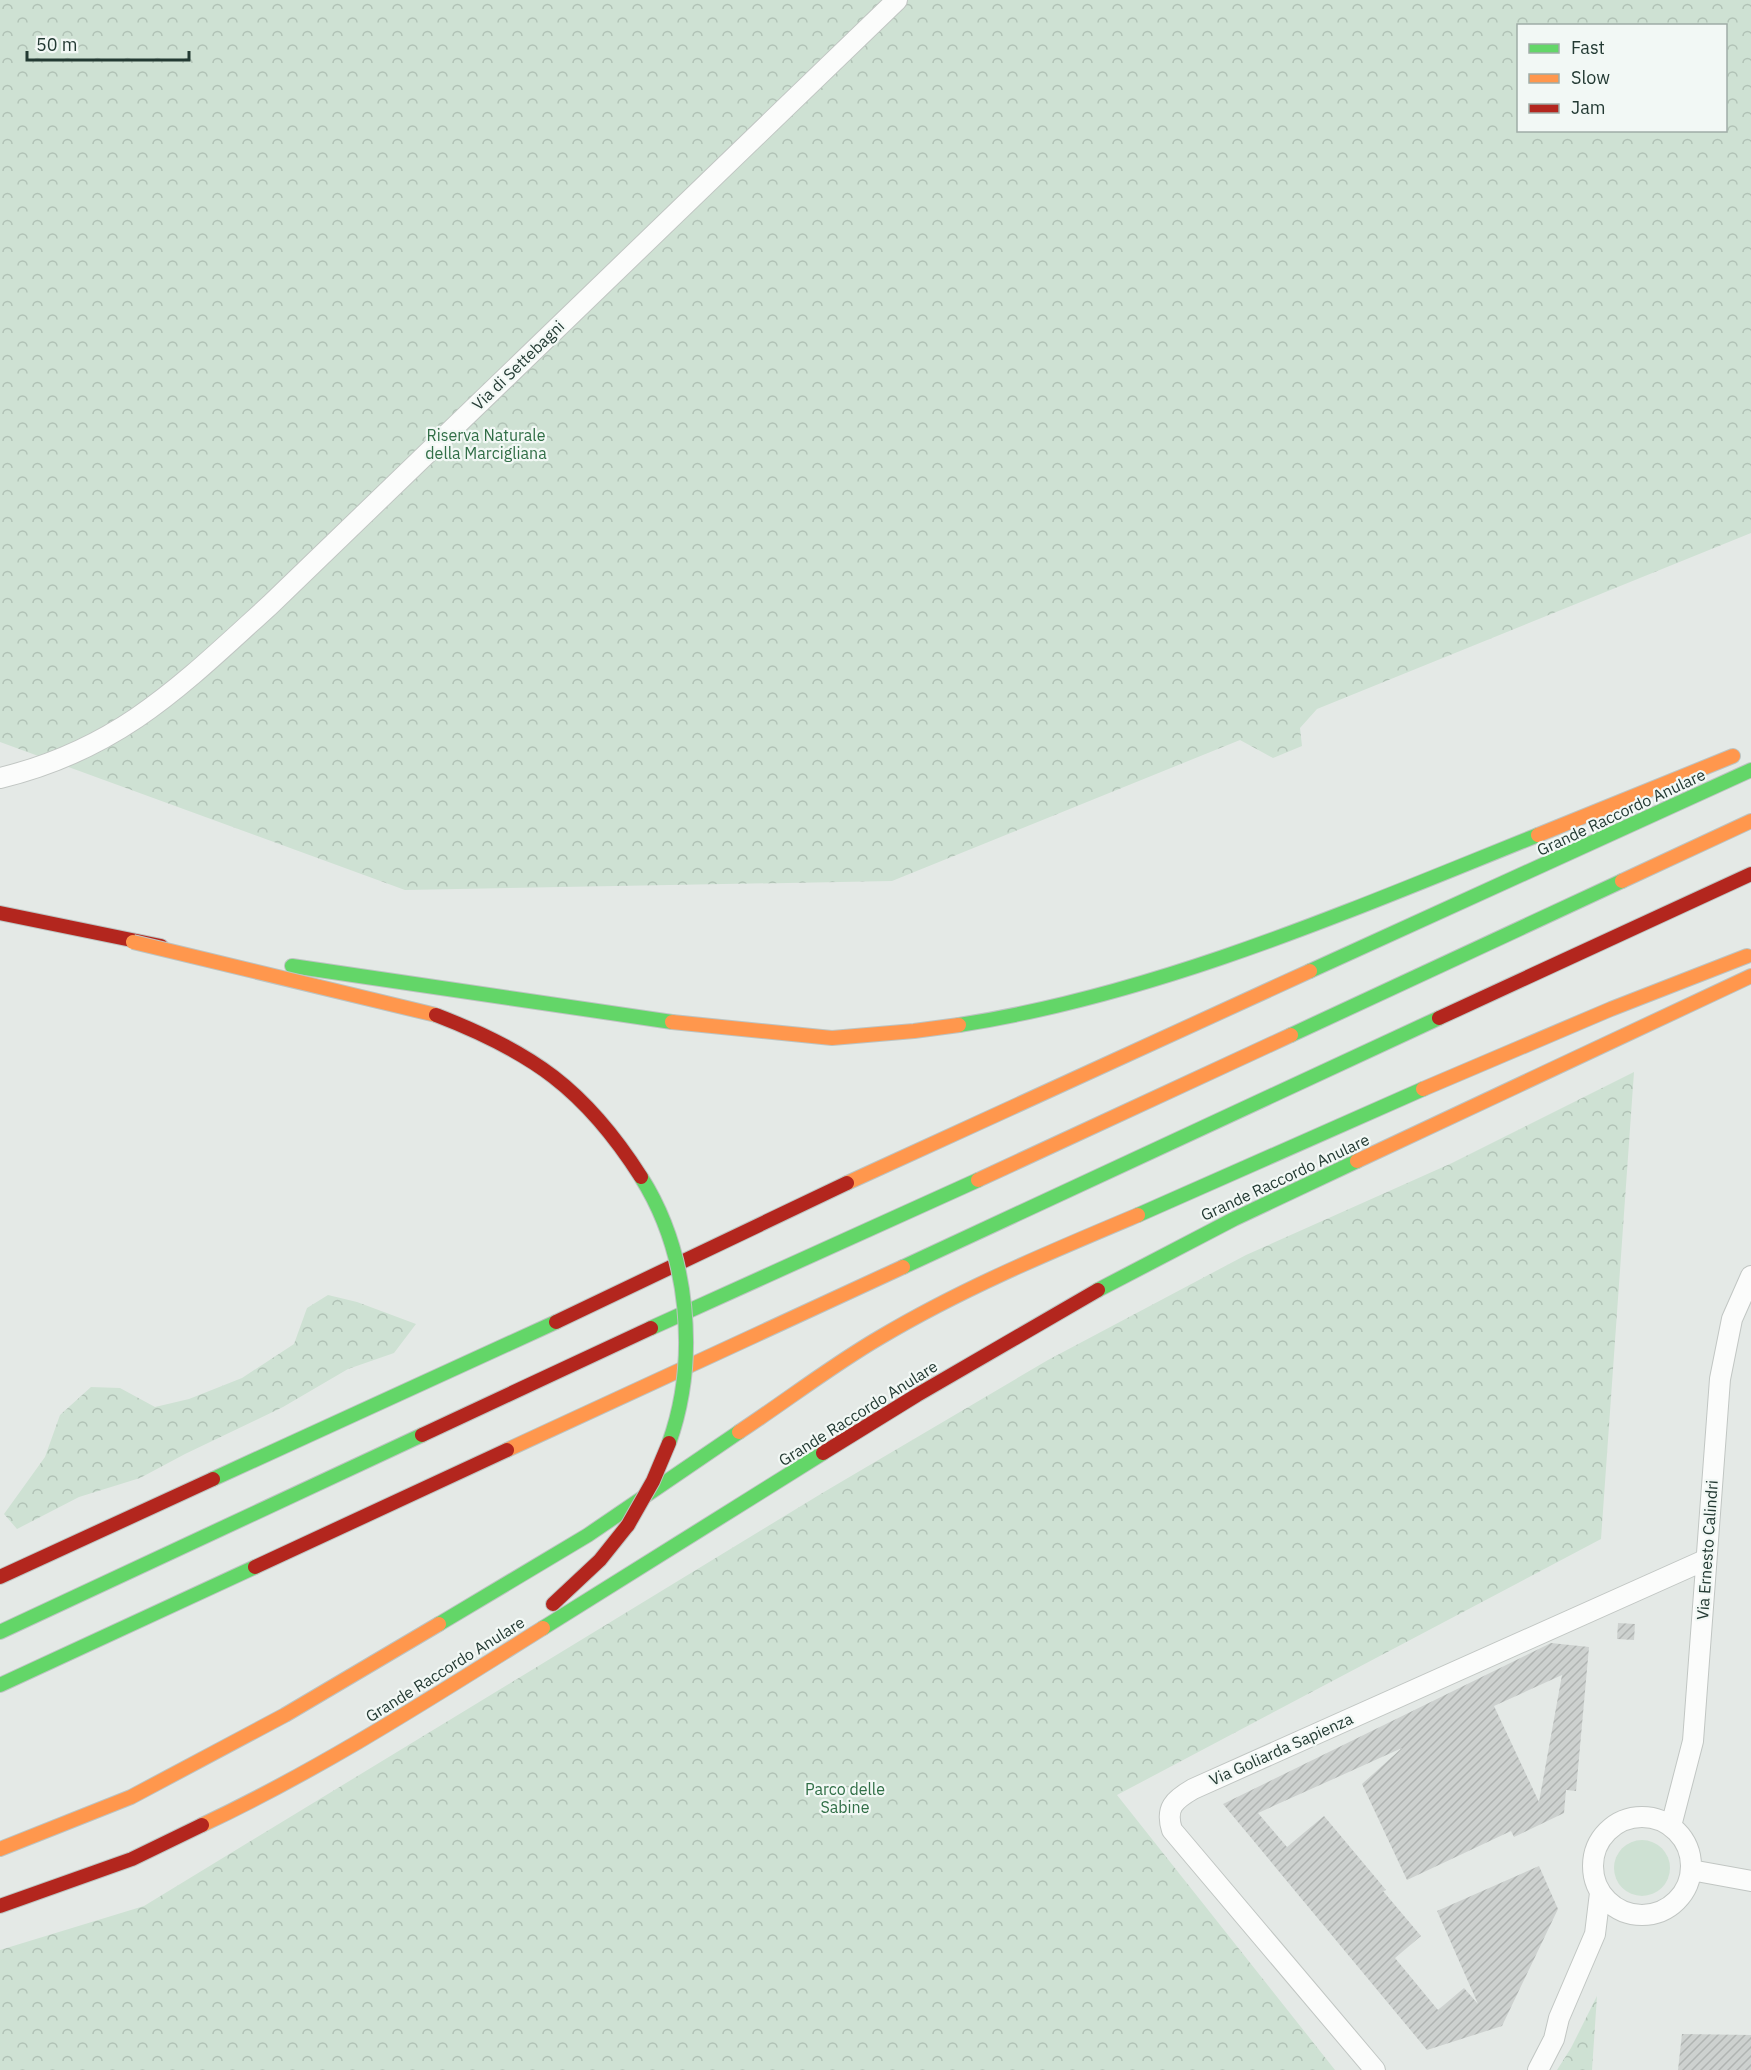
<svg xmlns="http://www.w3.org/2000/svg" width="1751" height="2070" viewBox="0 0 1751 2070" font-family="'IBM Plex Sans',sans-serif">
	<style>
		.grass { fill: #cee1d3 }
		.forest { fill: url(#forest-crowns); fill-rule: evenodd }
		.building { fill: url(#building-hatch); fill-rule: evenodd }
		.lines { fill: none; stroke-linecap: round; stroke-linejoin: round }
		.street-casing { stroke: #c1c6c3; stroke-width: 22 }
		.fast-casing { stroke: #bdc4c2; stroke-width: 16 }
		.slow-casing { stroke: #bdc4c2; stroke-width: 16 }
		.jam-casing { stroke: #bdc4c2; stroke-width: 16 }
		.street { stroke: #fbfcfb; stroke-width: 20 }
		.fast { stroke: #63d668; stroke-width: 14 }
		.slow { stroke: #ff974d; stroke-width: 14 }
		.jam { stroke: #b3261e; stroke-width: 14 }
		.fast-bridge-casing { stroke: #bdc4c2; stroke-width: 16; stroke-linecap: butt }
		.slow-bridge-casing { stroke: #bdc4c2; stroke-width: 16; stroke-linecap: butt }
		.jam-bridge-casing { stroke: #bdc4c2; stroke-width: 16; stroke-linecap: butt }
		.fast-bridge { stroke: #63d668; stroke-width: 14 }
		.slow-bridge { stroke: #ff974d; stroke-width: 14 }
		.jam-bridge { stroke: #b3261e; stroke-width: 14 }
		.labels { text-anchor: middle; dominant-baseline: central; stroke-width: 4.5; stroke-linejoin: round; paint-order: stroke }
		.street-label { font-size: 16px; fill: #233a33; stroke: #f2f8f5 }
		.park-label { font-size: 16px; fill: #306e46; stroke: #f2f8f5 }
	</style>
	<defs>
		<pattern id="forest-crowns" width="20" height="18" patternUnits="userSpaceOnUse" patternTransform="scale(1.5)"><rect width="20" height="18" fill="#cee1d3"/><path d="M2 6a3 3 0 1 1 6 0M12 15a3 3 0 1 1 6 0" fill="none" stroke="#b1c2b6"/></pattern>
		<pattern id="building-hatch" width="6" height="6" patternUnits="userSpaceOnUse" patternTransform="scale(1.5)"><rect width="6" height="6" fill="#cdd1cf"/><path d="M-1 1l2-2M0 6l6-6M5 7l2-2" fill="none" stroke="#b0b4b2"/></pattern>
	</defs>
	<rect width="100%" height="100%" fill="#e4e9e6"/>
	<!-- grass -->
	<path class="grass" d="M1614 1868a28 28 0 1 1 56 0a28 28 0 1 1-56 0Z"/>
	<!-- forest -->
	<path class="forest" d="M0,0H1751V533L1317,709L1300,728L1302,746L1273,758L1240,740L892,881L405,890L0,742ZM1518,26H1726V130H1518Z
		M1634,1072L1601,1539L1117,1795L1335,2070H0V1950L144,1906L824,1492L1048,1360L1246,1255L1452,1163Z
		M328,1295L357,1302L416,1324L394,1353L348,1369L283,1407L185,1454L140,1478L79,1497L17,1529L4,1514L45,1457L60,1415L91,1387L120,1388L155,1407L189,1399L242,1378L294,1344L307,1308Z
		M1597,1996L1592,2070H1557L1571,2048Z"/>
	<!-- building -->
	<path class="building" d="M1618,1623L1635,1624L1634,1640L1617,1639Z
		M1551,1643L1589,1647L1576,1791L1566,1790L1564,1813L1514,1837L1511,1831L1407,1880L1362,1784L1402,1748L1258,1813L1287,1847L1324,1816L1386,1890L1383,1891L1421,1936L1395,1958L1438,2010L1464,1988L1478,2004L1437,1911L1539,1866L1558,1909L1502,2026L1427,2050L1223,1804ZM1562,1675L1539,1802L1494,1706Z
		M1682,2034L1751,2035V2070H1678Z"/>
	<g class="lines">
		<defs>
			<path id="street" d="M0,778C120,749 182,685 270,605L897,0
				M1593 1866a49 49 0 1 1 98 0a49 49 0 1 1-98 0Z
				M1671,1826L1693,1741L1720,1379L1732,1319L1751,1276
				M1691,1870L1751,1881
				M1375,2070L1172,1830C1165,1808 1174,1800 1193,1789L1705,1560
				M1538,2070L1554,2039L1559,2018L1595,1934L1600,1893"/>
			<path id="fast" d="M292,966L672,1022
				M1310,971L1751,770
				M959,1025C1159,994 1351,910 1538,835
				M1291,1035L1622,881
				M1138,1215L1423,1089
				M903,1267L1439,1018
				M1098,1290L1234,1219L1357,1161
				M651,1328L978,1180
				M213,1479L556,1322
				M439,1624L588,1535L739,1432
				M543,1628L823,1453
				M0,1632L422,1435
				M0,1685L255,1567"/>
			<path id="slow" d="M1538,835L1733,756
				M1622,881L1751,821
				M672,1022L832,1038L914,1031L959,1025
				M1423,1089L1611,1009L1747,956
				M1357,1161L1751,976
				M978,1180L1291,1035
				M847,1183L1310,971
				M739,1432C786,1401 831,1366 879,1338C961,1289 1050,1252 1138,1215
				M507,1450L903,1267
				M202,1825C321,1769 431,1698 543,1628
				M0,1849L131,1797L285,1715L439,1624"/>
			<path id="jam" d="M0,913L161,946
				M1439,1018L1751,874
				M556,1322L847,1183
				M422,1435L651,1328
				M823,1453L917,1395L1098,1290
				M255,1567L507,1450
				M0,1577L213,1479
				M553,1604L600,1560L628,1525
				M0,1906L132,1859L202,1825"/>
		</defs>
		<!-- street casing -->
		<use href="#street" class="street-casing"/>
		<!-- fast casing -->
		<use href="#fast" class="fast-casing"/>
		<!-- slow casing -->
		<use href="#slow" class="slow-casing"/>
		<!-- jam casing -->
		<use href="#jam" class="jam-casing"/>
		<!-- street -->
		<use href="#street" class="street"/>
		<!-- fast -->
		<use href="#fast" class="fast"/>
		<!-- slow -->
		<use href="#slow" class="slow"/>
		<!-- jam -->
		<use href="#jam" class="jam"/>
		<defs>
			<path id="fast-bridge" d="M641,1177C689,1253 699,1359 669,1443"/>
			<path id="slow-bridge" d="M133,942L436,1015"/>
			<path id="jam-bridge" d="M436,1015C532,1052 585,1089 641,1177
				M628,1525L653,1481L669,1443"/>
		</defs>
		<!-- fast-bridge casing -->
		<use href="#fast-bridge" class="fast-bridge-casing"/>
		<!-- slow-bridge casing -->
		<use href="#slow-bridge" class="slow-bridge-casing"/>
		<!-- jam-bridge casing -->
		<use href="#jam-bridge" class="jam-bridge-casing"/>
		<!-- fast-bridge -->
		<use href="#fast-bridge" class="fast-bridge"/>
		<!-- slow-bridge -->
		<use href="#slow-bridge" class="slow-bridge"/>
		<!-- jam-bridge -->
		<use href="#jam-bridge" class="jam-bridge"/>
	</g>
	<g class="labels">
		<!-- street labels -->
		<g class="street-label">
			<text transform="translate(518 365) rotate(-44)">Via di Settebagni</text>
			<text transform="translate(1621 812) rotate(-25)">Grande Raccordo Anulare</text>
			<text transform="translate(1285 1177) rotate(-25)">Grande Raccordo Anulare</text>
			<text transform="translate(858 1413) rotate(-32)">Grande Raccordo Anulare</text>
			<text transform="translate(1707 1550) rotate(-86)">Via Ernesto Calindri</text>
			<text transform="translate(445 1669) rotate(-32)">Grande Raccordo Anulare</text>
			<text transform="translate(1281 1749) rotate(-24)">Via Goliarda Sapienza</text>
		</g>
		<!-- park labels -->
		<g class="park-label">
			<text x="486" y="435">Riserva Naturale<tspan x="486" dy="18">della Marcigliana</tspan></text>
			<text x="845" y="1789">Parco delle<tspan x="845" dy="18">Sabine</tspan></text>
		</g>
	</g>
	<!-- legend -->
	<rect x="1517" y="24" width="210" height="108" fill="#f2f8f5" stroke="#9faca7" stroke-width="1.5"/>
	<rect x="1529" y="44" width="30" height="9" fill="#63d668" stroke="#9faca7" stroke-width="1.5"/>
	<text x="1571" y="54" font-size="18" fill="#233a33">Fast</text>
	<rect x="1529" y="74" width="30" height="9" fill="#ff974d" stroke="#9faca7" stroke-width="1.5"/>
	<text x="1571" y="84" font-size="18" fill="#233a33">Slow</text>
	<rect x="1529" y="104" width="30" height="9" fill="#b3261e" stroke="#9faca7" stroke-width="1.5"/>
	<text x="1571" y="114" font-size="18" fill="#233a33">Jam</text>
	<!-- scale -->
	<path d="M27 51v9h162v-9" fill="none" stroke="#233a33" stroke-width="3"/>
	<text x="36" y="51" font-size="18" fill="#233a33" stroke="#f2f8f5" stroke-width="4.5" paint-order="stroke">50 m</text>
</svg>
